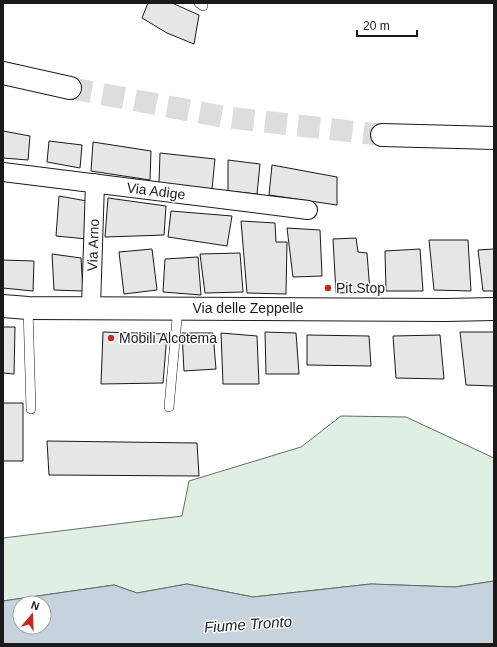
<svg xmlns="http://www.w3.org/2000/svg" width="497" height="647" viewBox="0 0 497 647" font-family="Arial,sans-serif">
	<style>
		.green { fill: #e0efe3; stroke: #6a6a6a }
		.water { fill: #c6d2dc; stroke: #6a6a6a; fill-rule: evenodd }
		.building { fill: #e6e6e6; stroke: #1a1a1a }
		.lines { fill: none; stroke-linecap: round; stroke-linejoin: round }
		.secondary-tunnel { stroke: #ddd; stroke-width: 22; stroke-dasharray: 22 11; stroke-linecap: butt }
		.lane-casing { stroke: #1a1a1a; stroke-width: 10 }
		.street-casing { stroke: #1a1a1a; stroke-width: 20 }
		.secondary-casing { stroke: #1a1a1a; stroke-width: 24 }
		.lane { stroke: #fff; stroke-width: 9 }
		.street { stroke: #fff; stroke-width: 18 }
		.secondary { stroke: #fff; stroke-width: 22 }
		.poi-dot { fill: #c62828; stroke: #fff; stroke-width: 1.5 }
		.labels { text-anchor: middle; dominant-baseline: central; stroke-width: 3; stroke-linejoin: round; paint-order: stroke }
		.street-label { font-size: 14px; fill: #1a1a1a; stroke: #fff }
		.poi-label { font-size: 14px; fill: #1a1a1a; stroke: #fff; text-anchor: start }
		.water-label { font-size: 15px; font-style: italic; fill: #1a1a1a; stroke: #fff }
	</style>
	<rect width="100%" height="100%" fill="#fff"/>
	<!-- green -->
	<path class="green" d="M341,416L406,417L494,458V581L455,587L371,584L253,597L187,584L137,593L114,585L3,601V538L182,516L189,481L301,447Z"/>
	<!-- water -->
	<path class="water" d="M494,581V644H3V601L114,585L137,593L187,584L253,597L371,584L455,587ZM20,603H44V627H20Z"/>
	<!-- building -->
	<path class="building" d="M148,3H172L199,15L194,44L167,33L142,18Z
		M3,131L30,136L28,160L3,158Z
		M49,141L82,145L80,168L47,162Z
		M93,142L151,151L150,180L91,171Z
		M160,153L215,159L212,189L159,183Z
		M228,160L260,164L257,194L228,191Z
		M272,165L337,177V205L269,195Z
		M59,196L87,201V239L56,236Z
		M108,198L166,206L164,235L105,237Z
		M171,211L232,216L227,246L168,237Z
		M241,221L275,223L276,242H287L286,294L247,293Z
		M287,228L320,230L322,276L293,277Z
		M356,238L358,252L367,253L370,292L336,293L333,239Z
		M429,240H468L471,291L434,290Z
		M152,249L157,290L124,294L119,252Z
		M420,249L423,291H386L385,251Z
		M494,249V291H483L478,250Z
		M240,253L243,292L205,293L200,254Z
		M52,254L81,258L83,291L54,290Z
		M198,257L201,295L163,292L165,259Z
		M3,260L34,261L33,291L3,288Z
		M3,327H15L14,374L3,373Z
		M103,332L167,334L163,383L101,384Z
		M265,332L296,333L299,374H266Z
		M460,332H494V386L466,385Z
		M182,333H213L216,369L184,371Z
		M221,333L257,336L259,384H223Z
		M307,335L369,336L371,366L307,365Z
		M440,335L444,379L396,378L393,336Z
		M3,403H23V461H3Z
		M47,441L197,443L199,476L49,475Z"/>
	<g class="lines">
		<!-- secondary-tunnel -->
		<path class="secondary-tunnel" d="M70,88L224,117L382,135"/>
		<defs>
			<path id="lane" d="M199,3L203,6
				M28,308L31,409
				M169,407L178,308"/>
			<path id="street" d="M3,172L308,210
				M91,307L95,183"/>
			<path id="secondary" d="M3,73L70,88
				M382,135L494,138
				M3,306L28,308L445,310L494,309"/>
		</defs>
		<!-- lane casing -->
		<use href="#lane" class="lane-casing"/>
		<!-- street casing -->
		<use href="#street" class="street-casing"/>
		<!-- secondary casing -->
		<use href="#secondary" class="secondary-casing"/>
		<!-- lane -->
		<use href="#lane" class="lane"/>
		<!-- street -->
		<use href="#street" class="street"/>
		<!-- secondary -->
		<use href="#secondary" class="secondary"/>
	</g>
	<!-- markers -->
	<g class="poi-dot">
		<circle cx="328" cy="288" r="4"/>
		<circle cx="111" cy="338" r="4"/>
	</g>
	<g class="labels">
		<!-- street labels -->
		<g class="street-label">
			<text transform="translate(156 191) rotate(7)">Via Adige</text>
			<text transform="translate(93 245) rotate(-88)">Via Arno</text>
			<text x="248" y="308">Via delle Zeppelle</text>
		</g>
		<!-- poi labels -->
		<g class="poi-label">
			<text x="336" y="288">Pit Stop</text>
			<text x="119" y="338">Mobili Alcotema</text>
		</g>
		<!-- water labels -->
		<g class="water-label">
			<text transform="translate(248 624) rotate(-4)">Fiume Tronto</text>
		</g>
	</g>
	<!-- border -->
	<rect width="497" height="647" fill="none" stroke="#1a1a1a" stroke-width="8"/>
	<!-- north arrow -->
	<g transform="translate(32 615) rotate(19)"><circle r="19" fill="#ffffff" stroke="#a3a3a3"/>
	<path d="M0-3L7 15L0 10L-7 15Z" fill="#c62828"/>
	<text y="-6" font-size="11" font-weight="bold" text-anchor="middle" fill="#1a1a1a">N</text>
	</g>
	<!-- scale -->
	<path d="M357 30v6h60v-6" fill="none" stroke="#1a1a1a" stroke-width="2"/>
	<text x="363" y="30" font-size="12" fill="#1a1a1a" stroke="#ffffff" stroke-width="3" paint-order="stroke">20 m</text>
</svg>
